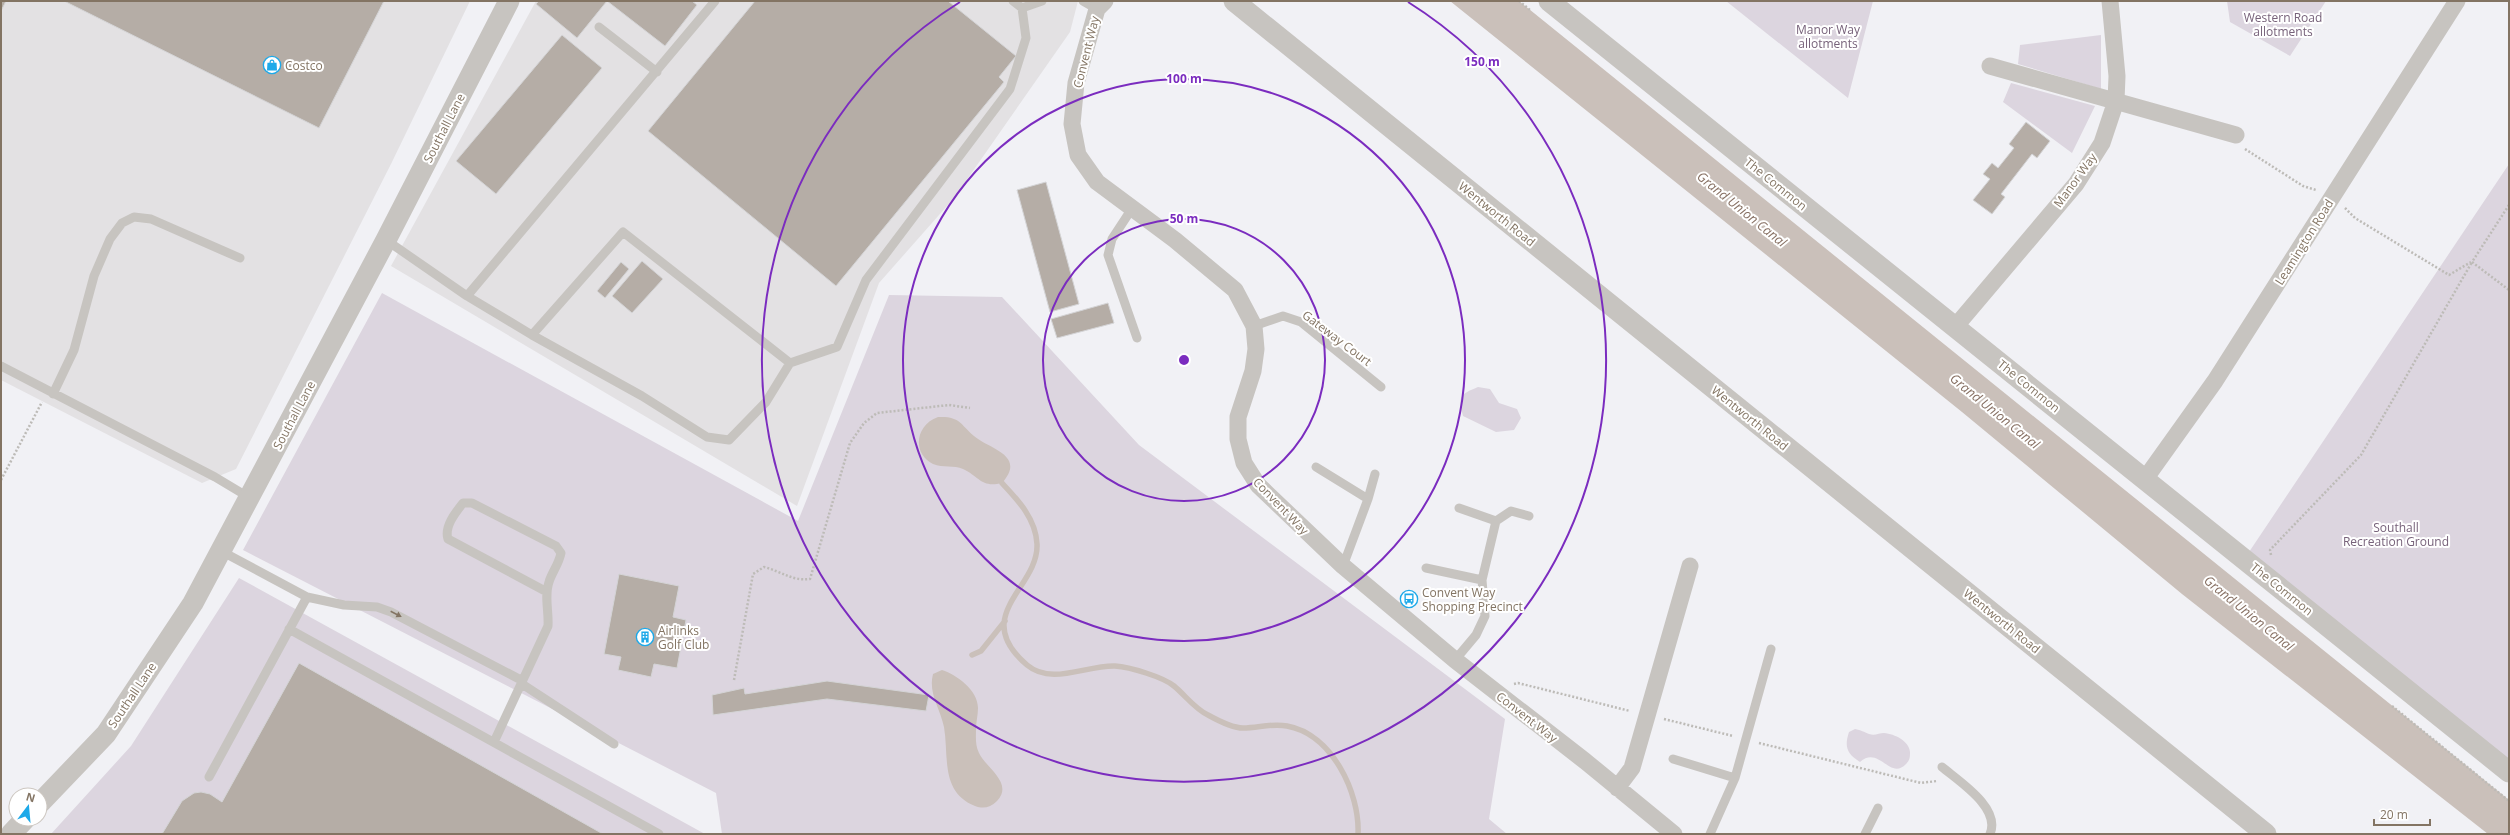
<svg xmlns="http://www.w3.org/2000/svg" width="2510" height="835" viewBox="0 0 2510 835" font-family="'Open Sans',sans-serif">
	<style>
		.built { fill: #e3e1e3 }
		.green { fill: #dcd5df }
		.water { fill: #cac0ba }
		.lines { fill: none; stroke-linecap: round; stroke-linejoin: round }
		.stream { stroke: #cac0ba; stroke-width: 5.5 }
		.building { fill: #b5ada6; stroke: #d4d4d6 }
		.path { stroke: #bdbbb7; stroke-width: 2.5; stroke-dasharray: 2 2; stroke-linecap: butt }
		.service { stroke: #c7c4c0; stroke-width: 9 }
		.minor { stroke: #c7c4c0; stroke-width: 17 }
		.tertiary { stroke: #c7c4c0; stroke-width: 21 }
		.oneway { fill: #837463 }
		.ring { fill: none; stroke: #7b2cbf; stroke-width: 2 }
		.labels { text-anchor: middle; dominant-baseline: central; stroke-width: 4; stroke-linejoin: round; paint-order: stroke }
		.park-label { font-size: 12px; fill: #77627a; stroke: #fff }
		.street-label { font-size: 12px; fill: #837463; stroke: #fff }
		.poi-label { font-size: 12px; fill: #837463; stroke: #fff; text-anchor: start }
		.water-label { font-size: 13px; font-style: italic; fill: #877063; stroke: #fff }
		.centre { fill: #7b2cbf; stroke: #fff; stroke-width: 2 }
		.ring-label { font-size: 12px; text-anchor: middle; font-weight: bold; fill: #7b2cbf; stroke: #fff; stroke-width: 4; stroke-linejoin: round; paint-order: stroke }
	</style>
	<rect width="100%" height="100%" fill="#f1f1f5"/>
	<!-- built -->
	<path class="built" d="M1,1H470L391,164L236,469L202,483L1,380Z
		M536,1H1078L1070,32L954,198L879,283L797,506L391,266Z"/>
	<!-- green -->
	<path class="green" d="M1726,1H1873L1848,98Z
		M2227,1H2326L2290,56L2230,22Z
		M2101,35V89L2018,64L2020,45Z
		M2011,83L2095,106L2072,153L2003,102Z
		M2509,164V766L2245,558Z
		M382,293L798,521L889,295L1002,297L1139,445L1505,719L1489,819L1507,834H722L716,793L243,550Z
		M1478,387L1490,389L1499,403L1517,409L1521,418L1514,430L1496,432L1463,416C1458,396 1459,395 1478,387Z
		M239,578L705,834H51L131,746Z
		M1855,729C1861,730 1864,732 1869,734C1875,736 1879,733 1884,733C1895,734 1909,741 1910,752C1910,757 1910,760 1906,764C1890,781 1879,745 1860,762C1847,754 1844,747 1849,732Z"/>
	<!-- water -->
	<path class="water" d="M1450,1H1519L2509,800V834H2488L2182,594L1962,412Z
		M938,417C960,416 960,424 974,436C989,449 1027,455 1002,483C981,488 980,477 963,469C954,465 943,468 933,464C912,454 915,425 938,417Z
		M942,670C957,675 978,690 978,708C978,715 976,722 976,729C976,737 975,745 979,753C986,768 1014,783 997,801C990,808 983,809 975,806C940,792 949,756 944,727C940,708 928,693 933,674Z"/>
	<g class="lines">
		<!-- stream -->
		<path class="stream" d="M1002,483C1018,500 1036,519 1037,544C1039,588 969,615 1027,665C1052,686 1086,665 1115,666C1130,667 1163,677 1174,686C1185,695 1195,709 1208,715C1217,720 1232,728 1243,728C1258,728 1272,723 1287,726C1332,734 1360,793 1358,834
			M972,655L981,651L1005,621"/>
	</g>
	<!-- building -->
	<path class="building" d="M1,1H6L1,11Z
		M64,1H384L319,128Z
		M539,1H692L697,5L665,46L607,1L577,38L536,4Z
		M755,1H948L1016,56L999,77L1004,82L836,286L648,131Z
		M562,35L602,68L496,194L456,161Z
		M2026,122L2050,141L2037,158L2032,154L2001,194L2005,197L1992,214L1973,200L1990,179L1983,174L1992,163L1998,168L2014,148L2009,144Z
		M1046,182L1079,304L1050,312L1017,190Z
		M642,261L663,279L632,313L612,296Z
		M621,262L629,269L605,298L597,291Z
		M1108,303L1114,323L1057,338L1051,319Z
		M619,574L679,586L673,617L686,620L677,668L654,664L651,677L618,670L621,657L604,654Z
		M299,663L603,834H162L182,801L194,793L201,792L210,794L222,802Z
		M827,681L929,695L926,711L827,699L713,715L712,695L744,688L745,694Z"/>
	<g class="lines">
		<!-- path -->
		<path class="path" d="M1519,1L1530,10
			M2245,149L2303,186L2316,190
			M2509,205L2472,262L2509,290
			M2345,208L2355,218L2449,275L2471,262
			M1,480L42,402
			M2271,555L2270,550L2361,455L2472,262
			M734,680L753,574L764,567C783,572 791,581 810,579L850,443L864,423L877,413L949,405L970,408
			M1514,684L1518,683L1630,711
			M2392,706L2509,801
			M1664,719L1733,736
			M1759,743L1921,783L1937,781"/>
		<!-- service -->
		<path class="service" d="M1083,1L1097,9
			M1022,8L1042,1
			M599,27L657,72
			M1131,210L1112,239L1108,255L1137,338
			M386,240L467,296L532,335L642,396L707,437L729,440L766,402L790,363L623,232L532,335
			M467,296L715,1
			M1254,326L1283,316L1301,322L1381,387
			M790,363L837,347L866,280L1010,89L1026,38L1022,8L1013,1
			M1,366L215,477L250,498
			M53,394L74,350L94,276L110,239L122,223L134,217L151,219L240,258
			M1316,467L1368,499L1343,566
			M1368,499L1375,474
			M1496,521L1511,511L1529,516
			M221,551L307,597L344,605L377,607L391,612L521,680L522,684L614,744
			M1426,568L1482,580
			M289,629L659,834
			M1455,660L1476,635L1485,616L1482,580L1496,521L1459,508
			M494,742L548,626C549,611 544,596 549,582C552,572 559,564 561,553L556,546L472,503H463C455,513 444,527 448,539L547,592
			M1673,759L1735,778L1710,834
			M1942,767C1960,782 2001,808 1990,834
			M209,777L307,597
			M1735,778L1771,649
			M1865,834L1878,808"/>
		<!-- minor -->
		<path class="minor" d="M1105,1L1097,9L1076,83L1072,124L1078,155L1097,182L1175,240L1235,290L1254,326L1256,349L1253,371L1238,417V439L1244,463L1258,485L1343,566L1455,660L1585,761L1674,834
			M1990,66L2236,135
			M1955,327L2076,184L2102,143L2116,101L2117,76L2110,1
			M2145,479L2215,381L2457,1
			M1617,788L1632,768L1690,566"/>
		<!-- tertiary -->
		<path class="tertiary" d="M1234,1L2266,834
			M1549,1L2509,772
			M40,803L106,734L193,603L386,240L509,1
			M11,834L25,819"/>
	</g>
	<!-- one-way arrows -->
	<defs><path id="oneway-solid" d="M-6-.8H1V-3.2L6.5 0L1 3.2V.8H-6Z"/></defs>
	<use class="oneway" href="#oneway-solid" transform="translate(396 614) rotate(27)"/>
	<!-- distance rings -->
	<g class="ring">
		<circle cx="1184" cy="360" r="141"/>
		<circle cx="1184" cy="360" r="281"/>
		<path d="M1408 2A422 422 0 1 1 960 2"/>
	</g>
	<!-- icons -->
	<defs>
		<symbol id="shop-ring" viewBox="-11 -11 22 22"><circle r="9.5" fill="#fff" stroke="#1da9e9" stroke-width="1.5"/><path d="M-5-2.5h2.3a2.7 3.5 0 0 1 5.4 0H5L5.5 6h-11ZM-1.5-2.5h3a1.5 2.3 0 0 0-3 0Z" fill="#1da9e9"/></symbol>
		<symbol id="bus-ring" viewBox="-11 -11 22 22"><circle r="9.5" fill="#fff" stroke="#1da9e9" stroke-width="1.5"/><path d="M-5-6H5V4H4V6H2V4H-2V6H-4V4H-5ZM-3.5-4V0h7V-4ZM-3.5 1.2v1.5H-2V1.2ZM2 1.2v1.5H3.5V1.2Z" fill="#1da9e9"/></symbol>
		<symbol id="building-ring" viewBox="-11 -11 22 22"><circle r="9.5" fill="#fff" stroke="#1da9e9" stroke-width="1.5"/><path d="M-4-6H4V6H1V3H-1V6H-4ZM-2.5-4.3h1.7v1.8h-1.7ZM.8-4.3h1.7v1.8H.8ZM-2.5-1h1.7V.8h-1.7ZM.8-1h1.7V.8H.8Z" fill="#1da9e9"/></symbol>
	</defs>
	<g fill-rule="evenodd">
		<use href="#shop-ring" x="262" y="55" width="20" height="20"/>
		<use href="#bus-ring" x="1399" y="589" width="20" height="20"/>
		<use href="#building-ring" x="635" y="627" width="20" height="20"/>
	</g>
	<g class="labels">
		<!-- park labels -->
		<g class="park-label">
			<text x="2283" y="17">Western Road<tspan x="2283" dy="14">allotments</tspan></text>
			<text x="1828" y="29">Manor Way<tspan x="1828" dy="14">allotments</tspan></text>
			<text x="2396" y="527">Southall<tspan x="2396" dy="14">Recreation Ground</tspan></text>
		</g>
		<!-- street labels -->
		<g class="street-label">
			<text transform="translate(1086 52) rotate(-76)">Convent Way</text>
			<text transform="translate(444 128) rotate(-63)">Southall Lane</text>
			<text transform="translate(2075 180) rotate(-54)">Manor Way</text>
			<text transform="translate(1776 184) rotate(39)">The Common</text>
			<text transform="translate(1497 214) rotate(39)">Wentworth Road</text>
			<text transform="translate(2304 242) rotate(-58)">Leamington Road</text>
			<text transform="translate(1337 338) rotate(37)">Gateway Court</text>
			<text transform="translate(2029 386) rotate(39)">The Common</text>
			<text transform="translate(294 415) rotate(-62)">Southall Lane</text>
			<text transform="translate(1750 418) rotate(39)">Wentworth Road</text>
			<text transform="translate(1281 506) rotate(46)">Convent Way</text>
			<text transform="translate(2282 589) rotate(39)">The Common</text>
			<text transform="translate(2002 621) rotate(39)">Wentworth Road</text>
			<text transform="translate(132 695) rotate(-56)">Southall Lane</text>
			<text transform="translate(1527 717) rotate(38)">Convent Way</text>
		</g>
		<!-- poi labels -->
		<g class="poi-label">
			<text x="285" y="65">Costco</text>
			<text x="1422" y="592">Convent Way<tspan x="1422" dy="14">Shopping Precinct</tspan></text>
			<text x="658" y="630">Airlinks<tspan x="658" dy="14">Golf Club</tspan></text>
		</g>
		<!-- water labels -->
		<g class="water-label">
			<text transform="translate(1742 209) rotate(39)">Grand Union Canal</text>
			<text transform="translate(1995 411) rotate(39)">Grand Union Canal</text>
			<text transform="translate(2249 613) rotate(39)">Grand Union Canal</text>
		</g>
	</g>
	<circle cx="1184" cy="360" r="6" class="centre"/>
	<g class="ring-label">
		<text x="1482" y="66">150 m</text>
		<text x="1184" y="83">100 m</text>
		<text x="1184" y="223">50 m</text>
	</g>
	<!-- border -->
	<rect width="2510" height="835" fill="none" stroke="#837463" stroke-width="4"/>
	<!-- north arrow -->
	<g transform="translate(28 807) rotate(16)"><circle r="19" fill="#ffffff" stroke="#cdc7c1"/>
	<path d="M0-3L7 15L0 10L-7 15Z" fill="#1da9e9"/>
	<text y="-6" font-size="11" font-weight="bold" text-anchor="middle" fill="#837463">N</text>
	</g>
	<!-- scale -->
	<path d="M2374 819v6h56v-6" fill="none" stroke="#837463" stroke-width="2"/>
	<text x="2380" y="819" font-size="12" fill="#837463" stroke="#ffffff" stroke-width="3" paint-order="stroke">20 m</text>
</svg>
